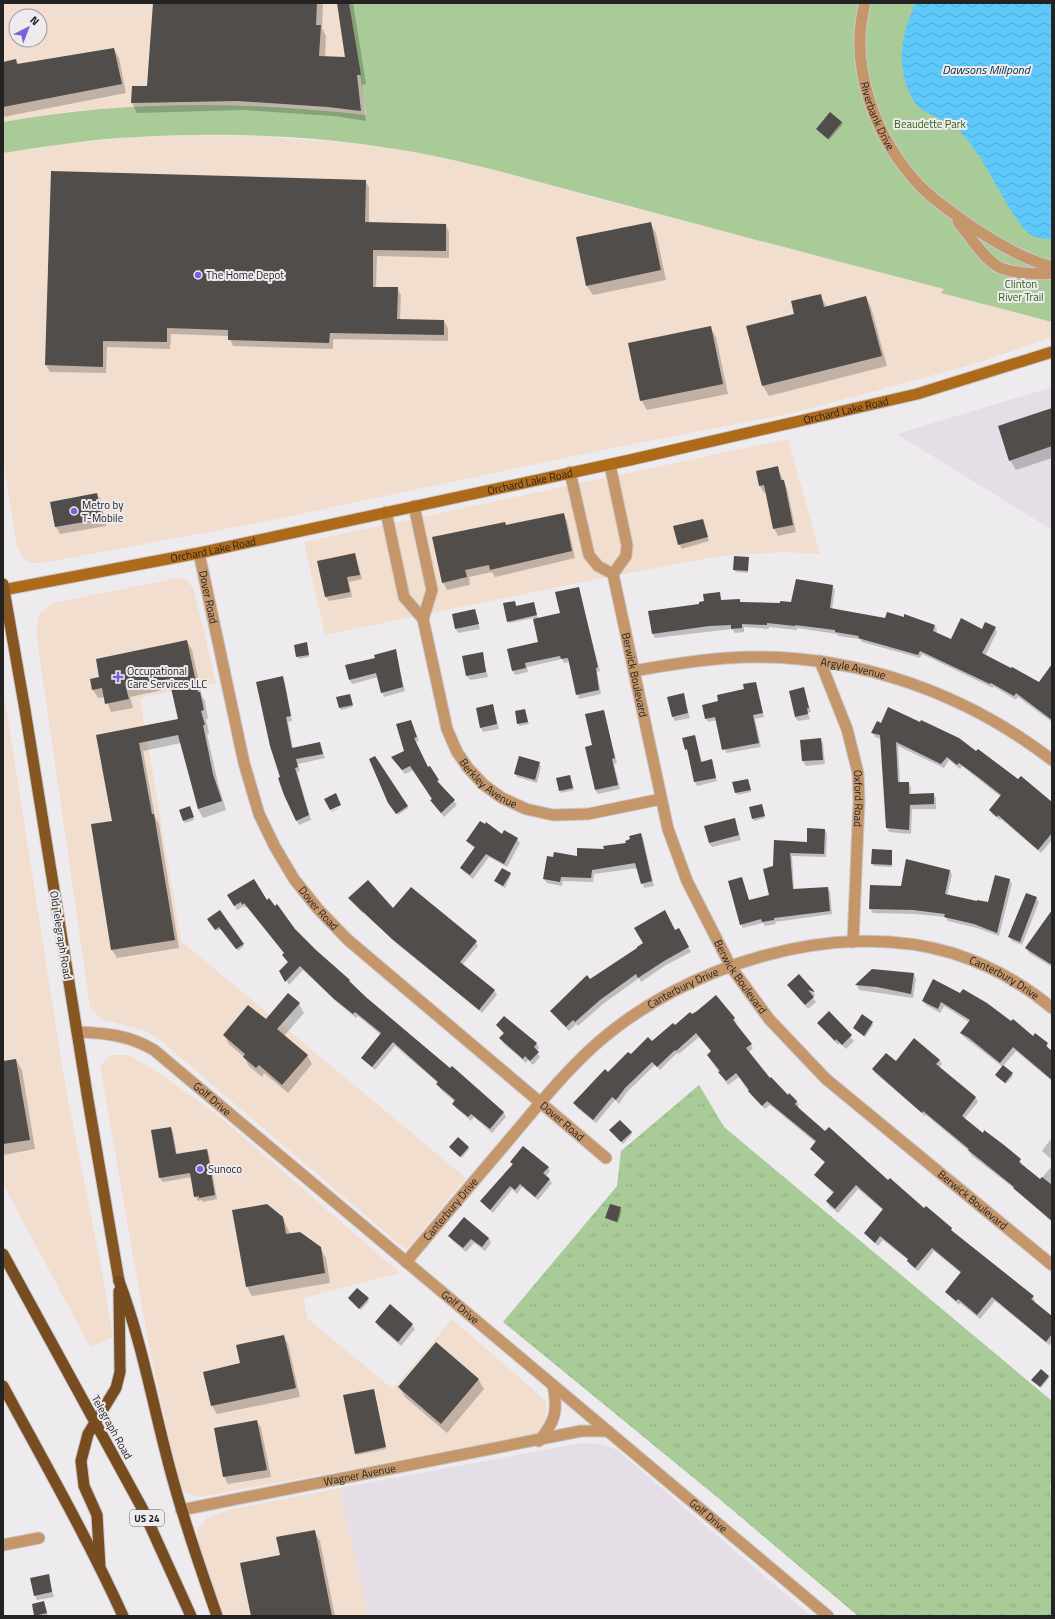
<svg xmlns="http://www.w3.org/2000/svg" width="1055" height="1619" viewBox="0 0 1055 1619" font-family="'Titillium Web',sans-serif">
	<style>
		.commercial { fill: #f2decf; fill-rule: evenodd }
		.built { fill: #e6dee6 }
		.grass { fill: url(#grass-tufts) }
		.green { fill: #a8cb98 }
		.water { fill: url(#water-waves) }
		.shadow { fill: #0003 }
		.building { fill: #504d4b }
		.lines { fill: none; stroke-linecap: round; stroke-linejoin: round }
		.minor-casing { stroke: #cac7ca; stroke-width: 13 }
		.secondary-casing { stroke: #cac7ca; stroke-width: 13 }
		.primary-casing { stroke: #cac7ca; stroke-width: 13 }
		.trunk-casing { stroke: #cac7ca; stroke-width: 13 }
		.minor { stroke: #c4966a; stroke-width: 11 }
		.secondary { stroke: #ad6a19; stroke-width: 11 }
		.primary { stroke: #865622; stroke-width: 11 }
		.trunk { stroke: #764c20; stroke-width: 11 }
		.poi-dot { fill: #7e60db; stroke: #eeebee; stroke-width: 1.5 }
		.labels { text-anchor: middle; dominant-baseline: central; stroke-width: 4; stroke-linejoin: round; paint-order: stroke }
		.shield { fill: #eeebee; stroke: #615f61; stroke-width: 1 }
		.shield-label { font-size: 10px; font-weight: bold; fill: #242324 }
		.street-label { font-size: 11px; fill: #242324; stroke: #eeebee }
		.park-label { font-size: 11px; fill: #316111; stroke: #eeebee }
		.poi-label { font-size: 11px; fill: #242324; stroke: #eeebee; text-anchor: start }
		.water-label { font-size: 12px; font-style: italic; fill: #003145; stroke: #eeebee }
	</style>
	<defs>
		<pattern id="grass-tufts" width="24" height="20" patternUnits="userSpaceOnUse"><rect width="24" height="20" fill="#a8cb98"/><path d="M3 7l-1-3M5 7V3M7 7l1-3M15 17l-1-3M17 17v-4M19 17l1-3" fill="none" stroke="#90ae83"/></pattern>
		<pattern id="water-waves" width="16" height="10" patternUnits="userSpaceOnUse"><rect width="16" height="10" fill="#5ec9fa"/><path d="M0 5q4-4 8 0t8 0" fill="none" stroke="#52acd6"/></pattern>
	</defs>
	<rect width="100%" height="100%" fill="#eeebee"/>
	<!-- commercial -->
	<path class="commercial" d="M3,3H349L366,115L282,106L155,105L74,111L3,122ZM16,16H40V40H16Z
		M194,135L258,136L361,144L402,149L495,168L573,192L945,289L942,293L1052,322V335L1051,337L978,363L789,414L612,448L258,523L42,563H31L22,557L17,547L3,459V153L71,143L135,137Z
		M788,439L820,554L784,552L720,556L592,580L325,635L304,542Z
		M178,578L187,580L194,590L216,683L140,698L181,941L466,1178L406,1250L160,1040L144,1030L101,1019L90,1007L36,632L39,614L53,603Z
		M3,687L64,1078L102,1272L113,1337L90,1347L3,1184Z
		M110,1055H129L165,1077L220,1117L400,1273L303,1298L308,1319L393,1389L452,1319L546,1401V1420L537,1435L199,1497L187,1494L182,1489L172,1451L149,1347L100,1066Z
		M340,1488L368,1616H223L200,1550L197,1529L207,1518L229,1510Z"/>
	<!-- built -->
	<path class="built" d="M1052,387V530L897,434Z
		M581,1443L601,1444L617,1450L811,1616H368L340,1488Z"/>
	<!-- grass -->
	<path class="grass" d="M699,1085L724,1127L1052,1401V1482L1050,1488L1052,1490V1616H858L717,1497L503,1322L617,1186L621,1151Z"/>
	<!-- green -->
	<path class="green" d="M349,3H1052V322L941,293L944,289C829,259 714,229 599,198C533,181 470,161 402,150C315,135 225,132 137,137C92,139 48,146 3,153V122C123,100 244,101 366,115Z"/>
	<!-- water -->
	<path class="water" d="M915,3H1052V239C1045,239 1037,238 1031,235C1015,225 990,170 976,152C970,143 963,133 955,127C939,115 920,116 911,96C895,62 902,36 915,3Z"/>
	<!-- shadow -->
	<path class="shadow" d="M161,3H323L322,28L326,36L325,57L347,58L338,3H353L366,84L362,85L366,121L334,116L243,110L137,113L132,103L133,87H148Z
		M114,49L119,58L126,93L3,117V63L16,60L19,65Z
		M842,122L843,124L829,140L818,131Z
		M365,181L369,187V223L446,225L449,232V258L377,256L376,288H397L401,295L400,320L444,321L448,328V341L333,339V349L233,346L229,336L171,334L170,349L107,347L106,373L50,372L46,365Z
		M650,223L656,233L666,280L593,295L587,286Z
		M820,295L827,307L866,297L871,307L887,366L769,396L763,386L748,327L795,315Z
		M710,327L716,337L728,394L647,410L641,400Z
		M1052,409V458L1016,470L1010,460Z
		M777,467L787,488L796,532L778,536L774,528L767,492L764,493L760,486Z
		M97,494L101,501L106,526L60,534L56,527L51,503Z
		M563,514L567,521L575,558L495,577L492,572L469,577L470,585L447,590L443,582L506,526Z
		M702,520L709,541L682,549L679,544Z
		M355,554L362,579L349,582L352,597L329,601L326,597L318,562Z
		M748,558V573L736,572L734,570Z
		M832,586L835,590L832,610L935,626L937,630L936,634L951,640L995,628L997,632L985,656L1040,683L1052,665V722L1018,697L1016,700L993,686V688L922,654L920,658L862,642L860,639L838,636L837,634L797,628V630L769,627V629L744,627V632L735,633L732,629L655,638L653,634L649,611L701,605L719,593L722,601L740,600L741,603L781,604L792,603Z
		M578,588L600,671L597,672L601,694L579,699L569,662L564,663L562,659L527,667L528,672L515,675L513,671L540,643L534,618L509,623L508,621L515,602L516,607L534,603L538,619L561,614Z
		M475,610L480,629L458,633L456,629Z
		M187,641L192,650L202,696L205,701L208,719H206L209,733L207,734L218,783L226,810L203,818L198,809L181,743L143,751L155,817L159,824L179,948L117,958L112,950L113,822L97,735L179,720L172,688L130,697L133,708L111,712L105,697L98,698L93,690L101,678Z
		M295,645H307L309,657L299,659Z
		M395,650L405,691L384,697L378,677L352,684L350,680L376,659Z
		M482,653L488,677L470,680L467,676Z
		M282,678L285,682L292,721L288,722L293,749L320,744L325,758L298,764L300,771L297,772L311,820L299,825L285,795L271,745Z
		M755,683L764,717L755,719L761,747L726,753L717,720L708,722L706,718L719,702Z
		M803,688L811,712L808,713L810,719L798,721L795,717Z
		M683,694L690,718L675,721L673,717Z
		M350,697L353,707L341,710L340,708Z
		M493,705L499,729L483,732L481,728Z
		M525,710L529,724L519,726L516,712Z
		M603,711L617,763L614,764L620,789L598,794L595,789L593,746Z
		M411,721L419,741L416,742L428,769L457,805L444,817L434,805L431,801L433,799L413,770L405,774L392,758L405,752Z
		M877,723L1052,804V840L1041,853L1001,819L1000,820L992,814L990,810L1001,797L962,766L960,769L949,760L944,768L898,746L900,783H908L911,787V795L933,794L936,798V809H912L911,834L889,832L887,828L881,739L875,737L873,733Z
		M695,736L702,762L711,760L717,781L697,786L695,782L689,753L686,749Z
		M820,739L823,743L825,764L806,766L803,761L802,741Z
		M374,757L408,808L398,815L389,802Z
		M539,763L541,767L537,783L517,777L515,773Z
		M570,776L574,790L561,793L558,779Z
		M748,780L751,792L737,795L733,783Z
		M341,806L332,812L331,811Z
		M762,807L765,818L754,821L753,819Z
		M191,809L194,820L185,823L184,821Z
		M734,819L741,840L712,847L709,843Z
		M825,830L827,834L826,857L792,856L794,890L828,888L830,892L832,914L775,922L776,924L765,926L763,923L743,928L741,924L749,901L771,896L775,841L808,843Z
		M641,834L643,838L654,886L644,888L638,868L594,874L593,882L563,881L562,886L547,883L544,879L554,858L578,857L627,844Z
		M503,835L517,839L520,843L507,867L489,857L473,879L464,872L461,868L475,849L467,841Z
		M892,851V867L874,866L872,864Z
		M950,871L952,875L947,896L989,904L1009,879L1012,884L999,936L977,928L948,921L945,917L915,914L873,913L870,909L902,887Z
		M510,873L511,875L505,888L497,883L495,881Z
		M228,895L267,901L315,951L350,981L367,999L450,1070L452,1067L504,1113L506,1117L492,1133L474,1117L471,1121L456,1108L453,1104L455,1102L440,1089L438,1083L395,1046L375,1070L362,1058L381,1035L358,1016L356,1018L338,1003L303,970L289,985L281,971L288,963L283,955L285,953L247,907L245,908L244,906L237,910Z
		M349,898L393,910L476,942L478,946L462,965L495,991L497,995L482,1013L396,943L364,912L362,913Z
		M1036,898L1039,902L1022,945L1012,941L1010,937Z
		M220,911L244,946L238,951L221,929L217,931L208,919Z
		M1052,912V967L1029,953L1026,948Z
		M679,930L691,952L666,965L641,982L639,978L603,1004L578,1026L576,1024L569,1031L554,1015L551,1011L590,980Z
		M872,970L914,974L916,979L913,998L859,990L857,985Z
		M799,976L816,996L810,994L816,1002L808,1009L788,985Z
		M934,980L1047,1044L1049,1050L1052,1052V1081L1016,1051L1003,1066L1013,1076L1006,1084L997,1077L1003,1067L964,1037L961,1033L969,1022L944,1006L940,1013L926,1005L923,1001Z
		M299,1004L304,1013L284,1036L307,1055L312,1064L288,1093L264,1073L262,1077L249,1066L244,1057L229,1044L224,1035L266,1021Z
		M829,1013L854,1041L846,1049L840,1043L838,1045L818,1023Z
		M692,1015L734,1019L737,1023L735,1024L753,1048L748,1053L770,1080L788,1096L797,1101L799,1105L797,1108L825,1132L951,1229L954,1233L1033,1297L1035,1301L1034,1302L1052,1317V1342L1049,1345L995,1301L980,1319L960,1303L959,1305L946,1292L962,1274L934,1251L918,1271L910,1265L908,1260L883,1240L878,1246L865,1234L884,1211L858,1189L838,1213L829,1206L827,1201L834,1194L815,1175L825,1163L811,1149L816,1143L770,1105L765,1109L751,1095L739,1077L728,1085L708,1056L712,1052L699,1037L679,1054L677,1053L660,1070L655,1065L627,1092L619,1104L615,1100L596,1123L577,1108L575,1104L608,1074L631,1056Z
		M504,1017L537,1044L539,1048L536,1051L540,1057L533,1065L528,1060L526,1063L503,1043L501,1038L504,1034L497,1025Z
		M872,1023L873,1025L865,1037L854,1028Z
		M16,1060L22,1070L35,1149L3,1155V1062Z
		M939,1060L942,1064L939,1068L976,1098L978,1102L964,1119L983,1134L1020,1160L1022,1165L1040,1180L1052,1166V1222L1015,1189L971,1155L969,1151L926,1115L925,1116L875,1073L873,1069L896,1063Z
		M171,1128L173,1132L177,1155L207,1150L209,1154L217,1199L203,1202L202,1200L198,1201L195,1196L192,1177L163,1182L160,1178L152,1131Z
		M612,1132H631L632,1134L623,1144Z
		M1050,1140L1052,1141V1160L1042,1151Z
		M468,1147L469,1149L462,1158L451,1149Z
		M511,1162L548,1167L550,1171L546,1176L552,1183L538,1200L522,1187L517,1194L512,1189L493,1213L481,1201L513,1166Z
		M610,1205L622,1210L618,1223L606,1218Z
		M283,1218L290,1234L320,1248L326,1258L330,1283L252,1296L247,1287Z
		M450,1236L489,1238L491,1243L485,1251L474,1243L466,1252L452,1240Z
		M349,1298L368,1299L369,1301L361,1310Z
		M376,1322L412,1325L415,1329L401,1346L379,1327Z
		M283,1336L288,1344L300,1397L217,1414L212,1406L242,1364Z
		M1048,1376L1049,1378L1041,1388L1033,1380Z
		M478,1379L484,1389L447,1433L405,1397L399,1387Z
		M374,1392L386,1449L357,1455L356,1453Z
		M257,1421L261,1428L271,1477L228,1484L224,1476Z
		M314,1531L320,1541L335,1616H252Z
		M48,1575L54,1597L37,1600L35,1595Z
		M44,1602L48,1616H35L33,1604Z"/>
	<!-- building -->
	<path class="building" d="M153,3H317L316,25H321L319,56L345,57L337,3H349L361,75H357L361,111L328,107L237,101L131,103L132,86H147Z
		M114,48L122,84L3,107V62L16,59L17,64Z
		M830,112L842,122L828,139L816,129Z
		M51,171L366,180L365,222L446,224V251L373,250V287H398L397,319L444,320V335L330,333L329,343L228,340V330L167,328V342L103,341V367L45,365Z
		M651,222L661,270L586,286L576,237Z
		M821,294L824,307L866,296L882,356L762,386L746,326L794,314L791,301Z
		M711,326L723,384L640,401L628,343Z
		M1052,408V446L1009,461L998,426Z
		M778,466L781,480H784L793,525L773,529L764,485L759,486L756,471Z
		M97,493L102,519L55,527L50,502Z
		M564,513L572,551L490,570L489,565L465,570L467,577L442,583L432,537L505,522L506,525Z
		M703,519L708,537L678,545L673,526Z
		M355,553L360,575L347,577L350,592L325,597L317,561Z
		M734,556L749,557L748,571L733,570Z
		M796,579L833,585L830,608L885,618L887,612L904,617V614L935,625L933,631L951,639L961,618L982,629L985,622L996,627L982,653L1011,668L1012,667L1039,682L1052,664V720L1016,693L1014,696L991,683L990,684L920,651L918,655L858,638L859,636L835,632V630L795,625V626L767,623V625L742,624V628L731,629V625L709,626L652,634L648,611L699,604V602L704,601L703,594L720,592L721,600L740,599V602L780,603V601L791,602Z
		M579,587L598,667L596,668L599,690L576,695L568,658L561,659L560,656L525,663L526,668L512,671L507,649L538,642L533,619L560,613L555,592Z
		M515,601L516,606L534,602L537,615L507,622L503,603Z
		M475,609L479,624L455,629L452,614Z
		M187,640L198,692H200L204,710L201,711L205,725H203L213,774L222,801L198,809L178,735L139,743L152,814H154L175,940L111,950L91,824L112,821L96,735L178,719L169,679L126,688L129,699L105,704L102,688L92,690L90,679L99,677L96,659Z
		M307,642L309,655L296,657L294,645Z
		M396,649L403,687L381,693L376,673L349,680L345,665L375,658L374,655Z
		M483,652L486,672L466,676L462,656Z
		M283,676L291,716L286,717L292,748L320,742L323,754L296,759L298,767L295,768L309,815L296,821L284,795L278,778L280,777L270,746L256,682Z
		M756,682L763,713L753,715L759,743L722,750L715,717L705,719L702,705L718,701L717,695L744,689L743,684Z
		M804,687L809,708H807L808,714L795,717L789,691Z
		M684,693L688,713L672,717L667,697Z
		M350,694L353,705L339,708L336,697Z
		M493,704L497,724L480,728L476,708Z
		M888,707L920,722L921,720L959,738L976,751L978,749L1018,779L1021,776L1052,802V833L1038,850L998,815L997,817L989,810L1001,795L978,777L959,763L957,765L947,757L941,764L896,742L898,782H909V794L934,793V804L910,805L909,830L886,828L880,735L871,733L877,721L881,723Z
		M525,709L528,722L517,724L515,711Z
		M604,710L615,758L612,759L618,785L595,790L585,747L592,745L585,714Z
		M411,720L417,737L414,738L428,767L430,766L439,780L437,781L455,800L441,813L430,800L432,799L410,766L402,770L391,757L404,751L396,724Z
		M695,735L701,762L712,759L716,778L694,782L687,749L685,750L682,738Z
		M821,738L823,760L802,761L800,740Z
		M375,756L408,806L396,814L388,803L369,759Z
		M519,756L540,762L535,780L514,774Z
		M570,775L573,788L559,791L556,778Z
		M748,779L751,790L735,793L732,782Z
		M336,793L341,805L330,810L324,799Z
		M762,804L765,816L752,819L749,807Z
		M190,806L194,817L183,821L179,810Z
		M735,818L739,835L709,843L704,826Z
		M480,821L485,824L486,822L502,834L504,830L518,838L504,864L486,854L470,875L460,868L475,847L466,841Z
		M807,828L825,829L824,854L790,853L793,889L828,887L830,911L774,918V920L762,922L761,919L740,925L728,881L742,877L749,900L769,895L763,869L773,866L774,840L807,842Z
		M641,833L652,881L641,884L635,863L592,870L591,878L561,877L560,882L543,879L547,856L553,857L554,852L577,856V848L604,849L603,846L626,843L625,841L630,839L629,836Z
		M872,849L892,850V865L871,864Z
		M906,859L950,870L945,894L977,901V900L988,902L995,875L1010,879L997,933L974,924L944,917L945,914L913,910L869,909L870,885L901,886Z
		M502,868L511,873L503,886L494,881Z
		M254,879L267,900L269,898L275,906L277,904L295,929L316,950L350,980L349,981L367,998L450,1068L452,1066L504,1112L490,1129L471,1114L468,1117L452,1104L455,1100L436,1084L438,1082L393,1042L372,1067L361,1058L381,1033L355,1012L353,1014L334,999L300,966L285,982L279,971L288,962L282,955L284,953L244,903L242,905L241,902L234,906L227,895Z
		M368,880L393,908L411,887L477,941L460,962L495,990L479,1010L392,939L348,898Z
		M1026,893L1037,897L1020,942L1008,937Z
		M220,910L244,944L236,949L219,927L215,930L207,919Z
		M665,910L675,930L679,928L689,947L664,961L638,978L636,974L600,1000L575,1022L573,1020L566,1027L550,1011L587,975L590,979L637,948V947L643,943L634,928Z
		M1052,910V965L1025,948Z
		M872,969L914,973L911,994L877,987L855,985Z
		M799,974L815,992L808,990L814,997L805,1005L787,985Z
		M933,979L960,993L963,989L987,1003L1011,1021L1013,1019L1033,1036L1035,1033L1048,1043L1046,1046L1052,1051V1080L1013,1047L1000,1063L969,1038L960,1033L970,1020L941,1002L938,1009L922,1001Z
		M288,993L300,1003L277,1029L308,1055L282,1085L259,1065L256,1068L243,1057L245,1054L223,1035L248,1005L266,1019Z
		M716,995L735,1018L733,1020L752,1044L746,1048L770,1078L771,1077L788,1095L789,1093L797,1101L795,1104L801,1110L825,1131L829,1127L888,1180L890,1178L924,1208L926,1206L932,1211L952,1228L951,1230L1034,1296L1031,1299L1052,1316V1334L1046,1342L992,1297L977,1315L958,1299L956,1301L945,1292L961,1272L932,1248L915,1268L907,1261L908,1259L880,1236L875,1243L864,1233L883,1209L856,1185L835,1209L826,1201L834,1192L814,1175L825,1162L810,1149L816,1141L767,1101L762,1106L748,1091L749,1090L736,1073L726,1081L718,1072L720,1071L707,1055L711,1051L696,1033L676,1051L675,1050L657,1067L652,1062L625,1088L616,1100L612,1097L593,1120L573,1103L605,1069L608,1072L628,1052L631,1054L648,1037L652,1041L673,1023L675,1025L690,1012L692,1014L697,1011Z
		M829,1011L852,1035L842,1045L836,1039L835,1041L817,1023Z
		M862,1014L873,1022L864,1036L853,1028Z
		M504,1016L537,1043L534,1047L539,1052L530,1061L525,1056L523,1059L499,1038L504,1033L496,1025Z
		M914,1038L940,1060L936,1064L976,1097L962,1116L983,1133L984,1130L1004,1145L1021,1159L1019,1162L1040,1179L1042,1177L1052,1185V1221L1013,1188L1014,1187L968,1150L969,1149L923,1111L922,1113L872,1069L886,1053L896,1061Z
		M16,1059L30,1140L3,1144V1061Z
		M1003,1065L1013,1073L1005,1083L995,1075Z
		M620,1120L632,1132L621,1142L609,1130Z
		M171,1127L176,1154L207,1149L215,1195L199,1198V1196L194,1197L190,1173L159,1178L151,1130Z
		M458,1137L469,1147L460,1157L449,1147Z
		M523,1146L549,1167L543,1173L550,1179L535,1197L520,1184L515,1190L510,1186L490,1210L480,1201L513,1164L510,1162Z
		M267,1204L283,1217L286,1234L300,1232L321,1247L325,1273L246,1287L232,1210Z
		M610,1204L621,1207L617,1222L605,1218Z
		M464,1217L489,1238L482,1247L471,1239L463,1248L448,1236Z
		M357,1288L369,1298L359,1309L348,1298Z
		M390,1304L413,1324L398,1342L375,1322Z
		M284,1335L296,1388L211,1406L203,1372L240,1363L236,1345Z
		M436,1342L479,1379L441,1424L398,1387Z
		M1041,1369L1049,1376L1040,1387L1031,1380Z
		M374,1389L386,1447L355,1454L343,1395Z
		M257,1420L267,1470L223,1477L214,1428Z
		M315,1530L332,1616H251L240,1563L280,1555L276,1537Z
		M49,1574L52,1592L34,1596L30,1578Z
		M44,1601L47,1613L34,1616L32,1604Z"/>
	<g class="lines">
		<defs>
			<g id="minor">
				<path id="s1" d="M865,3C848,67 876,140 921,187C936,202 954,214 971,226C996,243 1023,259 1052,267"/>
				<path d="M958,222C970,236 982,256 997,266C1008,273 1039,275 1052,273"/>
				<path d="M610,465L627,545L626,556L613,574"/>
				<path d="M570,472L589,555L598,566L613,574"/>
				<path id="s2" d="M414,506L432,590L423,619L447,729L457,752L468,768L484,785L502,798L526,809L553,815L588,814L661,799"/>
				<path d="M386,512L404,597L423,619"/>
				<path id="s3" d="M199,553L244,763L259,814L275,847L294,879L318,909L348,940L606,1158"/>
				<path id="s4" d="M613,574L668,829L687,881L731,967L769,1019L826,1079L1052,1265"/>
				<path id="s5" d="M820,661L847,729L858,773L859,801L853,942"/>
				<path id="s6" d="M634,671C672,664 710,658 748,657C858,655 965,693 1052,760"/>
				<path id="s7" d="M77,1032C105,1033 129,1035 154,1050L828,1616"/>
				<path id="s8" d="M406,1262C440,1221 474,1181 508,1141C536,1108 563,1074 595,1045C685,965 835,918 952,953C990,965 1022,983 1052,1008"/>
				<path d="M539,1441C556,1421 558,1410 553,1385"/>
				<path id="s9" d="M181,1510L581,1431H608"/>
				<path d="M3,1545L39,1538"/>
			</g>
			<g id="secondary">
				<path id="s10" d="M3,590L199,553L630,460L917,394L1052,352"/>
			</g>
			<path id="primary" d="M3,584L25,710L88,1100L119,1281"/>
			<path id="trunk" d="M3,1254L142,1508L191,1616
				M119,1281C142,1342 153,1406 170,1469C183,1519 200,1567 217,1616
				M3,1386C44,1462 87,1537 123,1616
				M100,1567L97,1515L84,1486L81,1461L88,1434L116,1388L120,1372L119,1291"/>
		</defs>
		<!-- minor casing -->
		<use href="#minor" class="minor-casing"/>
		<!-- secondary casing -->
		<use href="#secondary" class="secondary-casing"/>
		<!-- primary casing -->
		<use href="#primary" class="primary-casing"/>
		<!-- trunk casing -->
		<use href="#trunk" class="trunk-casing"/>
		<!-- minor -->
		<use href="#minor" class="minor"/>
		<!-- secondary -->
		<use href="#secondary" class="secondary"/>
		<!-- primary -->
		<use href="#primary" class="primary"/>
		<!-- trunk -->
		<use href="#trunk" class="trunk"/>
	</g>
	<!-- markers -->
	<g class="poi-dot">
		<circle cx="198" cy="275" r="4"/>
		<circle cx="74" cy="511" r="4"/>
		<path d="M116 671h4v4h4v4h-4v4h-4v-4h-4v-4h4z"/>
		<circle cx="200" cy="1169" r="4"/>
	</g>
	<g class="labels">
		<!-- shield labels -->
		<rect class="shield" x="130" y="1510" width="34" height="16" rx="3"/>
		<g class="shield-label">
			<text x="147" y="1518">US 24</text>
		</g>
		<!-- street labels -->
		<g class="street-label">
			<text stroke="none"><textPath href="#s1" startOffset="116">Riverbank Drive</textPath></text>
			<text stroke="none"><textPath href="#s10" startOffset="862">Orchard Lake Road</textPath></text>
			<text stroke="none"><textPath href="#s10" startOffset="538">Orchard Lake Road</textPath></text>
			<text stroke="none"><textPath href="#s10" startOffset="214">Orchard Lake Road</textPath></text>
			<text stroke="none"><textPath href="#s3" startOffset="45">Dover Road</textPath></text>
			<text stroke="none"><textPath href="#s6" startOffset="221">Argyle Avenue</textPath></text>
			<text stroke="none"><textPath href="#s4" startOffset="103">Berwick Boulevard</textPath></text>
			<text stroke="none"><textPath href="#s2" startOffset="299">Berkley Avenue</textPath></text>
			<text stroke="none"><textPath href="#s5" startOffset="144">Oxford Road</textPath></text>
			<text stroke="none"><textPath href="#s3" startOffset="380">Dover Road</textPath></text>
			<text transform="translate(61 935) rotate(81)">Old Telegraph Road</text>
			<text stroke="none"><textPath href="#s4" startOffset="426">Berwick Boulevard</textPath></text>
			<text stroke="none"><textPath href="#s8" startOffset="729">Canterbury Drive</textPath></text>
			<text stroke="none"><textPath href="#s8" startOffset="393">Canterbury Drive</textPath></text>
			<text stroke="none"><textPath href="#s7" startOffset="156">Golf Drive</textPath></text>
			<text stroke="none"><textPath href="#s3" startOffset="704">Dover Road</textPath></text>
			<text stroke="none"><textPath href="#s4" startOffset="750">Berwick Boulevard</textPath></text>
			<text stroke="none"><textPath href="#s8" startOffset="69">Canterbury Drive</textPath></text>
			<text stroke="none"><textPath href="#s7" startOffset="480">Golf Drive</textPath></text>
			<text transform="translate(112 1427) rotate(61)">Telegraph Road</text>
			<text stroke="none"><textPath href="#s9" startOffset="182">Wagner Avenue</textPath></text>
			<text stroke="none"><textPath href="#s7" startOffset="804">Golf Drive</textPath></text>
		</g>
		<!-- park labels -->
		<g class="park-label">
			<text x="930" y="124">Beaudette Park</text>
			<text x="1021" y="284">Clinton<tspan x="1021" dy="13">River Trail</tspan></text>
		</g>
		<!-- poi labels -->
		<g class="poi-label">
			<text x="206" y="275">The Home Depot</text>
			<text x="82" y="505">Metro by<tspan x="82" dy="13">T-Mobile</tspan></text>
			<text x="127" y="671">Occupational<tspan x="127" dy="13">Care Services LLC</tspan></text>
			<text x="208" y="1169">Sunoco</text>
		</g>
		<!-- water labels -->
		<g class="water-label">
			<text x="986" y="69">Dawsons Millpond</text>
		</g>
	</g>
	<!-- border -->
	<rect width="1055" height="1619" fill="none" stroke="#242324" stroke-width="8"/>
	<!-- north arrow -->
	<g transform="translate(28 28) rotate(42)"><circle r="19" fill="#eeebee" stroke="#9d9b9d"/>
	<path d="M0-3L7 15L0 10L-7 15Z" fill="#7e60db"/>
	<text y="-6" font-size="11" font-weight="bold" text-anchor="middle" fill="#242324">N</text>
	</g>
</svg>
